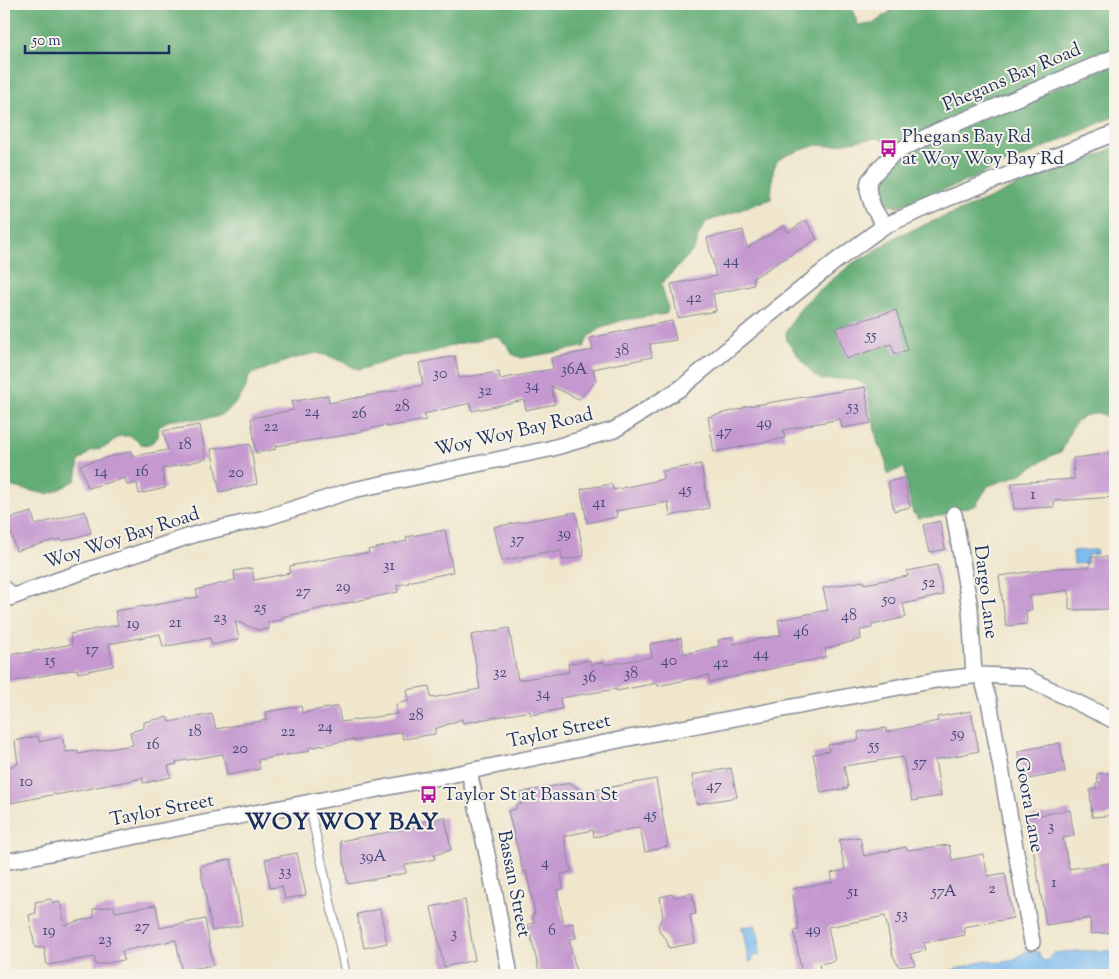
<svg xmlns="http://www.w3.org/2000/svg" width="1119" height="979" viewBox="0 0 1119 979" font-family="'Sorts Mill Goudy',serif">
	<style>
		.forest { fill: #62ac74; stroke: #3e6e69 }
		.water { fill: #7bbcf0; stroke: #4b76a7 }
		.building { fill: #c599d0 }
		.lines { fill: none; stroke-linecap: round; stroke-linejoin: round }
		.service-casing { stroke: #858a95; stroke-width: 10 }
		.minor-casing { stroke: #858a95; stroke-width: 18 }
		.service { stroke: #fff; stroke-width: 8 }
		.minor { stroke: #fff; stroke-width: 15 }
		.labels { text-anchor: middle; dominant-baseline: central; stroke-width: 4; stroke-linejoin: round; paint-order: stroke }
		.number-label { font-size: 16px; fill: #464a7a }
		.street-label { font-size: 19px; fill: #1b2f5e; stroke: #f7f3e8 }
		.poi-label { font-size: 19px; fill: #1b2f5e; stroke: #f7f3e8; text-anchor: start }
		.district-label { font-size: 24px; font-weight: bold; letter-spacing: 1px; fill: #1b2f5e; stroke: #f7f3e8 }
	</style>
	<rect width="100%" height="100%" fill="#f7f3e8"/>
	<filter id="ink" filterUnits="userSpaceOnUse"><feTurbulence type="fractalNoise" baseFrequency=".02" numOctaves="2"/><feDisplacementMap in="SourceGraphic" scale="10" xChannelSelector="R" yChannelSelector="G"/><feConvolveMatrix kernelMatrix="1 2 1 2 8 2 1 2 1" color-interpolation-filters="sRGB"/></filter>
	<filter id="wash" filterUnits="userSpaceOnUse"><feTurbulence type="fractalNoise" baseFrequency=".0096" numOctaves="4" result="noise"/><feDisplacementMap in="SourceGraphic" scale="20" xChannelSelector="R" yChannelSelector="G"/><feGaussianBlur stdDeviation="1.12" result="paint"/><feColorMatrix in="noise" values="0 0 0 0 0 0 0 0 0 0 0 0 0 0 0 0 0 1.4 0 .05"/><feComposite in="paint" operator="in"/></filter>
	<g filter="url(#wash)">
		<rect width="100%" height="100%" fill="#efe6cc"/>
		<!-- forest -->
		<path class="forest" d="M4,4H850L858,25L873,24L896,7L905,4H918L927,9L948,10L964,8L966,4H1115V50L908,139C899,141 887,146 879,138L861,140L829,146L816,145L787,155L777,161L773,171L771,199L706,222L698,236L697,243L692,252L661,284L668,308L666,314L624,320L605,326L588,337L584,347L522,358L512,354L507,345L496,336L453,345L426,354L403,356L359,370L347,364L329,356L316,353L292,359L249,375C248,384 244,392 239,399C225,417 213,420 191,419C184,419 176,418 168,421C165,422 162,425 159,427L158,437L149,445L141,444L131,436H120L107,446L91,451L79,461L76,480L56,491L46,494L4,485Z
			M1115,64V116L1014,161L994,167L977,177L936,193L897,207L887,204C882,194 880,182 886,172C898,150 988,117 1014,106C1047,92 1081,78 1115,64Z
			M1115,147V428L1111,419L1099,413L1083,416L1072,427L1062,451L1049,457L1019,475L988,486L976,505L968,508L958,509L941,516L918,518L913,513L907,489L905,470L903,468L894,471L888,475L885,457L878,444L866,386L857,380L844,379L822,380L815,376L799,357L787,341L786,332L801,307L817,292L853,263L872,253L899,235L991,198L1029,180L1091,159Z"/>
		<!-- water -->
		<path class="water" d="M1096,550L1097,554L1087,555L1088,563L1074,564L1073,551Z
			M755,925L759,937L760,954L754,956L752,961L749,962L742,927Z
			M1028,950L1039,952C1039,956 1041,960 1046,961L1054,953L1077,951H1115V975H934L971,965L986,960C993,964 1006,963 1014,959C1019,957 1024,953 1028,950Z"/>
		<g id="blocks">
			<!-- building -->
			<path class="building" d="M806,220L817,239L753,278L754,285L713,294L716,311L678,318L671,284L716,276L707,238L743,230L747,248L784,226L788,232Z
				M896,310L908,350L895,354L891,344L846,359L836,328Z
				M672,321L676,340L650,344L652,357L593,369L596,381L579,399L551,386L555,404L526,410L524,400L472,411L470,403L424,414L426,420L386,427V425L346,435L275,446L276,449L256,453L251,418L293,410L291,402L328,395L329,403L423,385L419,363L455,356L459,378L499,372L500,379L553,369L551,358L593,350L590,338Z
				M865,387L871,423L842,428L840,419L783,430L785,438L714,452L708,417L744,408L743,407Z
				M200,425L206,459L162,469L165,488L139,494L137,483L127,485L125,478L88,488L80,465L131,451L133,456L168,450L163,431Z
				M250,444L257,484L220,492L211,449Z
				M1115,453V497L1054,501V507L1014,509L1012,483L1074,479L1073,458Z
				M701,464L709,508L670,516L668,502L616,511L617,517L587,523L581,489L612,484L613,490L663,479L662,471Z
				M904,478L910,507L894,511L888,482Z
				M85,511L91,533L62,541L61,539L55,541V540L16,551L7,519L32,512L35,525Z
				M576,512L584,556L562,560L561,551L552,553L551,551L502,561L494,527Z
				M940,521L945,549L929,553L923,525Z
				M445,530L453,572L408,582L409,583L397,585L398,592L282,617V620L268,622L269,629L258,630L235,621L239,639L212,645L210,638L163,647L160,634L109,644L113,666L78,673L77,669L4,683V655L19,652L20,654L72,644L70,634L118,625L115,611L144,606V607L198,597L196,590L235,580L234,571L252,568L254,580L290,573V566L346,555L369,553L368,550L407,541L406,537Z
				M1090,557H1111V567H1114L1115,609L1069,610V590L1030,596L1032,610L1026,611L1027,624L1006,626L999,576L1058,568L1090,567Z
				M937,565L943,595L903,604L906,617L872,625V628L860,630L861,639L825,649L826,657L710,682L708,675L658,686L657,683L616,691V689L560,698L562,709L531,715L530,711L463,723L462,719L435,729V734L403,739L401,732L354,741V739L309,748V751L258,760L260,769L227,775L223,754L176,762L177,764L168,766L171,777L143,783V778L56,795V794L11,803L4,768L18,764L15,741L38,736L39,742L62,737L66,752L78,751V754L133,745L130,732L144,728V722L167,717L169,722L212,714L216,729L267,720L266,712L301,706L302,713L338,706L341,722L397,714L396,704L409,701L407,690L429,686L431,698L480,689L471,635L509,628L518,680L569,672L568,664L590,660L591,665L604,662L605,665L652,657L650,644L681,638L684,654L719,646L718,640L733,637L734,644L781,635L778,620L828,610L823,588L864,581V584L908,576L907,571Z
				M971,711L979,751L935,760L941,796L912,801L903,757L844,766L848,788L821,793L813,754L829,751L828,745L859,740L858,732L886,728V732L938,721L937,717Z
				M1060,743L1065,772L1023,780L1018,751Z
				M731,768L737,797L696,804L692,775Z
				M1115,773V814L1108,815V816L1092,817L1090,790L1096,789V784L1098,783L1097,774Z
				M656,779L668,846L645,852L640,827L594,837L593,830L564,836L571,872L561,874L563,889L557,890L564,925L573,923L576,938L569,939L577,975H540L528,924L534,923L532,914H535L526,871H523L508,811L516,809V805L522,804L520,793L544,788L570,783L584,792Z
				M1070,810L1074,836L1063,838L1069,869L1115,862V932L1091,934L1090,918L1046,925L1028,817Z
				M445,817L451,850L434,855L435,859L405,865L406,873L348,884L340,841L416,827L415,823Z
				M860,837L864,856L906,847L907,850L949,845L952,860L983,854L988,876L1005,873L1013,918L964,927L965,935L924,943L926,950L910,954L915,965L899,967L893,956L885,916L828,927L835,961L819,964L821,975H802L794,931L799,930L792,889L833,882L831,873L845,870L839,840Z
				M297,853L306,895L285,899L282,886L270,888L265,859Z
				M231,859L242,925L212,931L200,866Z
				M692,893L696,914L690,915L695,943L669,948L666,938L660,933L658,925L663,917L660,897L673,894L674,897Z
				M51,899L53,903L60,902L65,925L94,917L93,909L114,906L115,912L156,905L160,928L205,919L213,965L182,971L176,940L122,951L124,960L96,965L94,957L47,965L44,947L35,948L29,915L36,913L35,902Z
				M465,900L475,960L444,967L431,907Z
				M380,909L387,943L364,948L357,914Z"/>
		</g>
	</g>
	<g filter="url(#ink)">
		<use href="#blocks" fill-opacity="0" stroke="#858a95" stroke-width="1"/>
		<g class="lines">
			<defs>
				<path id="service" d="M4,585L7,586L17,596
					M309,803L346,975"/>
				<path id="minor" d="M884,226L873,207L869,194L868,188L869,181L876,172L894,153L938,131L1115,57
					M954,514L970,608L974,676
					M4,600L61,579L196,534L265,518L353,490L549,449L614,430L681,388L764,319L836,261L884,226L946,199L1115,133
					M981,675L989,701L1032,942
					M469,771L490,868L510,975
					M4,862L455,774L629,738L936,680L981,675L1025,677L1115,721"/>
			</defs>
			<!-- service casing -->
			<use href="#service" class="service-casing"/>
			<!-- minor casing -->
			<use href="#minor" class="minor-casing"/>
			<!-- service -->
			<use href="#service" class="service"/>
			<!-- minor -->
			<use href="#minor" class="minor"/>
		</g>
	</g>
	<!-- icons -->
	<defs>
		<symbol id="bus-bare" viewBox="-9 -9 18 18"><path d="M-5-6H5V4H4V6H2V4H-2V6H-4V4H-5ZM-3.5-4V0h7V-4ZM-3.5 1.2v1.5H-2V1.2ZM2 1.2v1.5H3.5V1.2Z" fill="#b5179e" stroke="#f7f3e8" stroke-width="2.5" paint-order="stroke"/></symbol>
	</defs>
	<g fill-rule="evenodd">
		<use href="#bus-bare" x="876" y="136" width="25" height="25"/>
		<use href="#bus-bare" x="416" y="782" width="25" height="25"/>
	</g>
	<g class="labels">
		<!-- number labels -->
		<g class="number-label">
			<text x="731" y="261">44</text>
			<text x="694" y="298">42</text>
			<text x="871" y="336">55</text>
			<text x="622" y="351">38</text>
			<text x="574" y="370">36A</text>
			<text x="440" y="374">30</text>
			<text x="532" y="386">34</text>
			<text x="485" y="391">32</text>
			<text x="402" y="407">28</text>
			<text x="853" y="407">53</text>
			<text x="312" y="412">24</text>
			<text x="359" y="414">26</text>
			<text x="764" y="423">49</text>
			<text x="271" y="427">22</text>
			<text x="724" y="432">47</text>
			<text x="185" y="445">18</text>
			<text x="101" y="472">14</text>
			<text x="142" y="472">16</text>
			<text x="236" y="473">20</text>
			<text x="685" y="490">45</text>
			<text x="1033" y="495">1</text>
			<text x="599" y="503">41</text>
			<text x="564" y="534">39</text>
			<text x="517" y="540">37</text>
			<text x="389" y="566">31</text>
			<text x="929" y="583">52</text>
			<text x="343" y="587">29</text>
			<text x="303" y="592">27</text>
			<text x="889" y="600">50</text>
			<text x="260" y="608">25</text>
			<text x="849" y="616">48</text>
			<text x="220" y="618">23</text>
			<text x="175" y="623">21</text>
			<text x="133" y="624">19</text>
			<text x="801" y="632">46</text>
			<text x="92" y="650">17</text>
			<text x="761" y="654">44</text>
			<text x="50" y="661">15</text>
			<text x="669" y="661">40</text>
			<text x="721" y="663">42</text>
			<text x="500" y="673">32</text>
			<text x="631" y="674">38</text>
			<text x="589" y="678">36</text>
			<text x="543" y="694">34</text>
			<text x="416" y="716">28</text>
			<text x="325" y="727">24</text>
			<text x="195" y="732">18</text>
			<text x="288" y="732">22</text>
			<text x="958" y="734">59</text>
			<text x="153" y="745">16</text>
			<text x="874" y="746">55</text>
			<text x="240" y="749">20</text>
			<text x="920" y="763">57</text>
			<text x="26" y="782">10</text>
			<text x="714" y="786">47</text>
			<text x="650" y="815">45</text>
			<text x="1051" y="827">3</text>
			<text x="373" y="857">39A</text>
			<text x="545" y="863">4</text>
			<text x="285" y="872">33</text>
			<text x="1054" y="883">1</text>
			<text x="992" y="889">2</text>
			<text x="853" y="892">51</text>
			<text x="944" y="892">57A</text>
			<text x="902" y="915">53</text>
			<text x="142" y="927">27</text>
			<text x="813" y="930">49</text>
			<text x="49" y="931">19</text>
			<text x="552" y="931">6</text>
			<text x="454" y="934">3</text>
			<text x="105" y="940">23</text>
		</g>
		<!-- street labels -->
		<g class="street-label">
			<text transform="translate(1012 78) rotate(-23)">Phegans Bay Road</text>
			<text transform="translate(514 433) rotate(-13)">Woy Woy Bay Road</text>
			<text transform="translate(122 539) rotate(-18)">Woy Woy Bay Road</text>
			<text transform="translate(985 592) rotate(83)">Dargo Lane</text>
			<text transform="translate(559 732) rotate(-12)">Taylor Street</text>
			<text transform="translate(1028 805) rotate(80)">Goora Lane</text>
			<text transform="translate(162 811) rotate(-11)">Taylor Street</text>
			<text transform="translate(513 884) rotate(79)">Bassan Street</text>
		</g>
		<!-- poi labels -->
		<g class="poi-label">
			<text x="902" y="137">Phegans Bay Rd<tspan x="902" dy="22">at Woy Woy Bay Rd</tspan></text>
			<text x="443" y="795">Taylor St at Bassan St</text>
		</g>
		<!-- district labels -->
		<g class="district-label">
			<text x="342" y="823">WOY WOY BAY</text>
		</g>
	</g>
	<!-- margin -->
	<rect width="1119" height="979" fill="none" stroke="#f7f3e8" stroke-width="20"/>
	<!-- scale -->
	<path d="M25 45v8h144v-8" fill="none" stroke="#1b2f5e" stroke-width="2.5"/>
	<text x="32" y="45" font-size="15" fill="#1b2f5e" stroke="#f7f3e8" stroke-width="4" paint-order="stroke">50 m</text>
</svg>
